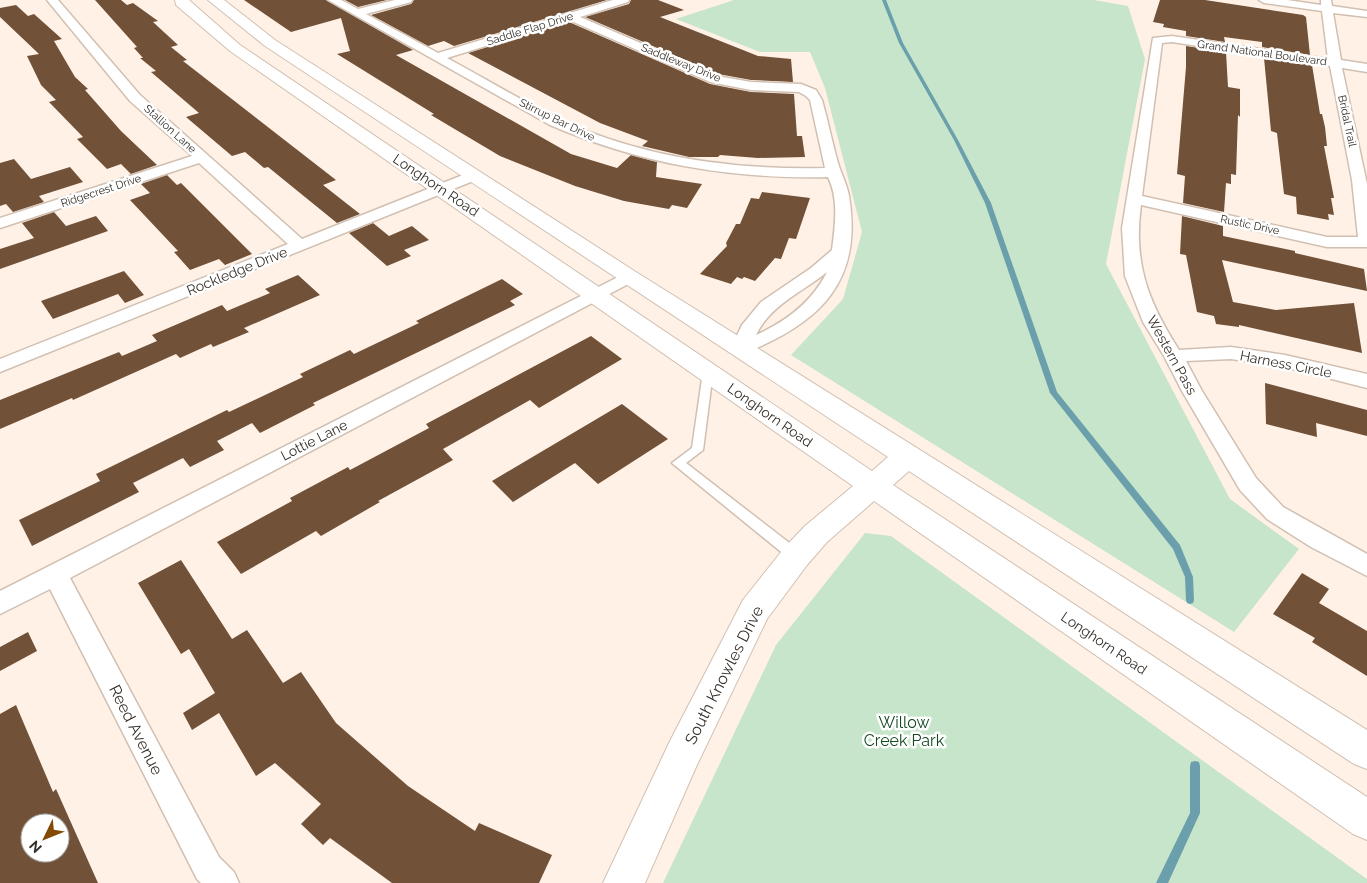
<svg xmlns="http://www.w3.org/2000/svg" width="1367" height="883" viewBox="0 0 1367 883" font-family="Raleway,sans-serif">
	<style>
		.green { fill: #c7e5ca }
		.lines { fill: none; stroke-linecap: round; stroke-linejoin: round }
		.stream { fill: #6b9fab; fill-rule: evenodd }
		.building { fill: #715138; fill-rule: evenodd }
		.lane-casing { stroke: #d1c0b2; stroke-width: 3 }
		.street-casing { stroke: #d1c0b2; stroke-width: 3 }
		.secondary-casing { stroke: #d1c0b2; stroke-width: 2 }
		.lane { fill: #fff; fill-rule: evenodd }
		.street { fill: #fff; fill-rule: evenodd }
		.secondary { fill: #fff; fill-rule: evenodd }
		.labels { text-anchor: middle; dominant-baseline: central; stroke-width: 5; stroke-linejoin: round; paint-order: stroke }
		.far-street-label { font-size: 11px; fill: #352f29; stroke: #fff }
		.street-label { font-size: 14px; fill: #352f29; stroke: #fff }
		.near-street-label { font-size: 16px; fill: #352f29; stroke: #fff }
		.near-park-label { font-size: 16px; fill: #144922; stroke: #fff }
	</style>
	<rect width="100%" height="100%" fill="#fff1e6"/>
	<!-- green -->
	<path class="green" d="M734,0H1094L1128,6L1145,59L1106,264L1230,499L1299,549L1234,632L791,355L843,299L862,232L825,88L810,52H760L676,19Z
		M865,533L891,536L1367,879V883H663L776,645Z"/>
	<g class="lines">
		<!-- stream -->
		<path class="stream" d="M882,0H886L903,43L958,140L991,203L1057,392L1180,545L1193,577L1194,600L1193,603L1190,604L1187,603L1186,600L1185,577L1173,549L1050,393L985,203L954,140L899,43Z
			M1195,761L1199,762L1200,766V813L1168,883H1156L1190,813V766L1191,762Z"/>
	</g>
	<!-- building -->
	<path class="building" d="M95,0H121L127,5L133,3L158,21L153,22L178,45L171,47L187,60L183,61L336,180L323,185L360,214L337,223L268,167L264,168L245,152L232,156L186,117L199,113L151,72L156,71L140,58H143L134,48L137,47Z
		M244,0H326L413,50L396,55L571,154L617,168L631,155L657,162L656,177L702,184L687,208L672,205L669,209L624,201L575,186L500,156L431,115L434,114L337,54L350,51L341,18L291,32Z
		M345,0H387L358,7Z
		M414,0H607L454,46L444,41L428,46L371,15L411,4Z
		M631,0H658L684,10L660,17L758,56L791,59L793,82L751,80L718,74L585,17L629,4Z
		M1160,0H1205L1303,15L1306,17L1310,55L1262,47V42L1224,37L1225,42L1186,36V31L1163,27L1164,24L1153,22Z
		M16,5L28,16L34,14L62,39L54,41L75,77L88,89L85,90L121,131L157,165L131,174L121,164L107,169L77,139L83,137L49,102L56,100L41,85L27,56L39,54L0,17V8Z
		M569,22L710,84L751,92L794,94L797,136H802L805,157L758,158L720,155L718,157H689L642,146L648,141L600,123L468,53Z
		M1186,46L1226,52L1228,87L1240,89V117L1238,115L1236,175L1231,174V184L1226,183L1224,212L1183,203L1185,176L1177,174L1186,67Z
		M1264,58L1312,65L1320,114H1322L1325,127L1327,146H1324L1334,198H1331L1334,215L1328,214L1329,220L1297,214L1296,197L1284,194L1277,133L1271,131Z
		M14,159L31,179L70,167L83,182L39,196L44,202L13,212L6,204L0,206V163Z
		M167,175L177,185L181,183L252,254L225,265L219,259L190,270L174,252L178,251L130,200L150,193L141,184Z
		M762,192L810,198L796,239L789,238L781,259L775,258L755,281L744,277L742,279L737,277L731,284L700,274L727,246L726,243L736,224H740L751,198L759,199Z
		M54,212L66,226L96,216L108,231L0,269V249L34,238L22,223Z
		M1182,216L1223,226V236L1295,251V253L1364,269L1367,291L1222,260L1233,302L1276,310L1354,303L1362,353L1239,325V327L1216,324L1214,316L1197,312L1186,255L1180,254Z
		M373,223L389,236L412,226L429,240L404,250L411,256L387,266L349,233Z
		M124,271L144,295L125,303L118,294L53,319L41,301Z
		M298,275L320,295L244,328L249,332L213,347L211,344L180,358L176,354L73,400L72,398L0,429V400L119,352L122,356L157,341L152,335L222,305L227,311L270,293L265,289Z
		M502,279L523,294L510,301L515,305L313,403L315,405L260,433L252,423L217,441L224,450L190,467L183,458L133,483L139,492L32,546L19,520L100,481L96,474L227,410L229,412L303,377L300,374L350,350L354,354L419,323L416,321Z
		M591,336L622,359L539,408L530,400L443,449L453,460L378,501L380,502L321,536L316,531L241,574L217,542L292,501L290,498L348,467L350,470L429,428L426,424Z
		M1265,383L1367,410V436L1316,423L1317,437L1266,424Z
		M622,404L668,439L598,484L575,463L513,502L492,481Z
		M181,560L232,639L247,630L283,683L301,672L336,723L408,786L475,831L479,823L552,855L539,883H392L330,838L323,845L301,824L321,804L275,763L256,776L219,713L192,730L183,713L215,693L189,649L181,654L138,583Z
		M1302,573L1329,589L1319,603L1367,631V676L1312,642L1315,638L1273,614Z
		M28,632L37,651L0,671V647Z
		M16,705L53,792L56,789L98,883H0V714ZM30,823H60V853H30Z"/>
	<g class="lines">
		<defs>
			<path id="lane" d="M708,369L713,372L703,450L686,463L801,552L802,556L801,560L796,561L791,560L672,463L692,448L703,372Z"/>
			<path id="street" d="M47,0H58L140,95L302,239L468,173H478L480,176L478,179L0,372V359L288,244L199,163L0,228V218L192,156L130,101Z
				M328,0H341L358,9L395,0H412L411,2L366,14L438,53L613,0H629L628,2L580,17L717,76L751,82L801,84L816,90L822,100C828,121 832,142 838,163C841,174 847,184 849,196C863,281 821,322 747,352L740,354L733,352L731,348L742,325L761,302L811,268L832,250C835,226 839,199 828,177C729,179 641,164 550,125ZM569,20L710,82L751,90L799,92L806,96L810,100L825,168C734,170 644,158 561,120C522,101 484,78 447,58ZM827,272C812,302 787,321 756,335C770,305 804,291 827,272Z
				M1259,0H1287L1321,5V0H1331L1332,6L1367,11V17L1333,13L1341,60L1367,64V72L1342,68L1367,184V247H1327L1141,205C1133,263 1148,302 1179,350L1231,347L1285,355L1367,374V388L1285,367L1231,359L1186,361L1202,391L1256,478L1283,507L1367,554V576L1311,547L1267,519L1240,490L1182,391L1164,356L1143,322L1125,276L1122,228L1153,38L1172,36L1328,59L1322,11L1264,3ZM1172,42L1330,66L1352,180L1358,237H1327L1142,196L1162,43Z
				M628,272L634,273L637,277L634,281L70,578L219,857L234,872L239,883H201L197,879L50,589L0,614V591Z"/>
			<path id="secondary" d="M175,0H189L240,45L872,471L888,457L265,46L208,0H224L275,40L636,272L1367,730V769L1354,764L909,471L893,485L1367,797V840L1353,834L874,501L827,542L807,565L767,619L696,767L645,883H603L670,741L743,600L785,547L805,526L853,486L230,51L176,5Z"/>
		</defs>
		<!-- lane casing -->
		<use href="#lane" class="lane-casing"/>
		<!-- street casing -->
		<use href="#street" class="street-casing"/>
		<!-- secondary casing -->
		<use href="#secondary" class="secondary-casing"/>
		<!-- lane -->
		<use href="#lane" class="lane"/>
		<!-- street -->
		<use href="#street" class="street"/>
		<!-- secondary -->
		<use href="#secondary" class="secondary"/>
	</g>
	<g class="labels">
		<!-- far-street labels -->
		<g class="far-street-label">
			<text transform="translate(530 29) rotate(-17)">Saddle Flap Drive</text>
			<text transform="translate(1262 53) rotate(8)">Grand National Boulevard</text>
			<text transform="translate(681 63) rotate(22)">Saddleway Drive</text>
			<text transform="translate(557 120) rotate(26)">Stirrup Bar Drive</text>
			<text transform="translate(1347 121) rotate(78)">Bridal Trail</text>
			<text transform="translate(170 129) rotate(42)">Stallion Lane</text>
			<text transform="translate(101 191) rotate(-18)">Ridgecrest Drive</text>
			<text transform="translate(1250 225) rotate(12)">Rustic Drive</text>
		</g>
		<!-- street labels -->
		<g class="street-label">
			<text transform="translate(436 185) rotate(34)">Longhorn Road</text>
			<text transform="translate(237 271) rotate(-22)">Rockledge Drive</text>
			<text transform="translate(1172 355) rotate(61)">Western Pass</text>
			<text transform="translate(1286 364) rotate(11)">Harness Circle</text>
			<text transform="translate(770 415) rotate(35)">Longhorn Road</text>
			<text transform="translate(314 440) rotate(-27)">Lottie Lane</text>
			<text transform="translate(1104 643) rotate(34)">Longhorn Road</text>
		</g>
		<!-- near-street labels -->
		<g class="near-street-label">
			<text transform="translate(724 675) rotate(-63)">South Knowles Drive</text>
			<text transform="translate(136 730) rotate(63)">Reed Avenue</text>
		</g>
		<!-- near-park labels -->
		<g class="near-park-label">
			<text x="904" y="722">Willow<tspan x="904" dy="18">Creek Park</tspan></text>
		</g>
	</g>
	<!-- north arrow -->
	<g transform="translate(45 838) rotate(227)"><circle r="24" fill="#ffffff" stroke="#aeaca9"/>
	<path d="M0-4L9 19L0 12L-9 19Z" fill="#844902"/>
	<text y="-8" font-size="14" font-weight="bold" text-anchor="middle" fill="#352f29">N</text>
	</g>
</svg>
